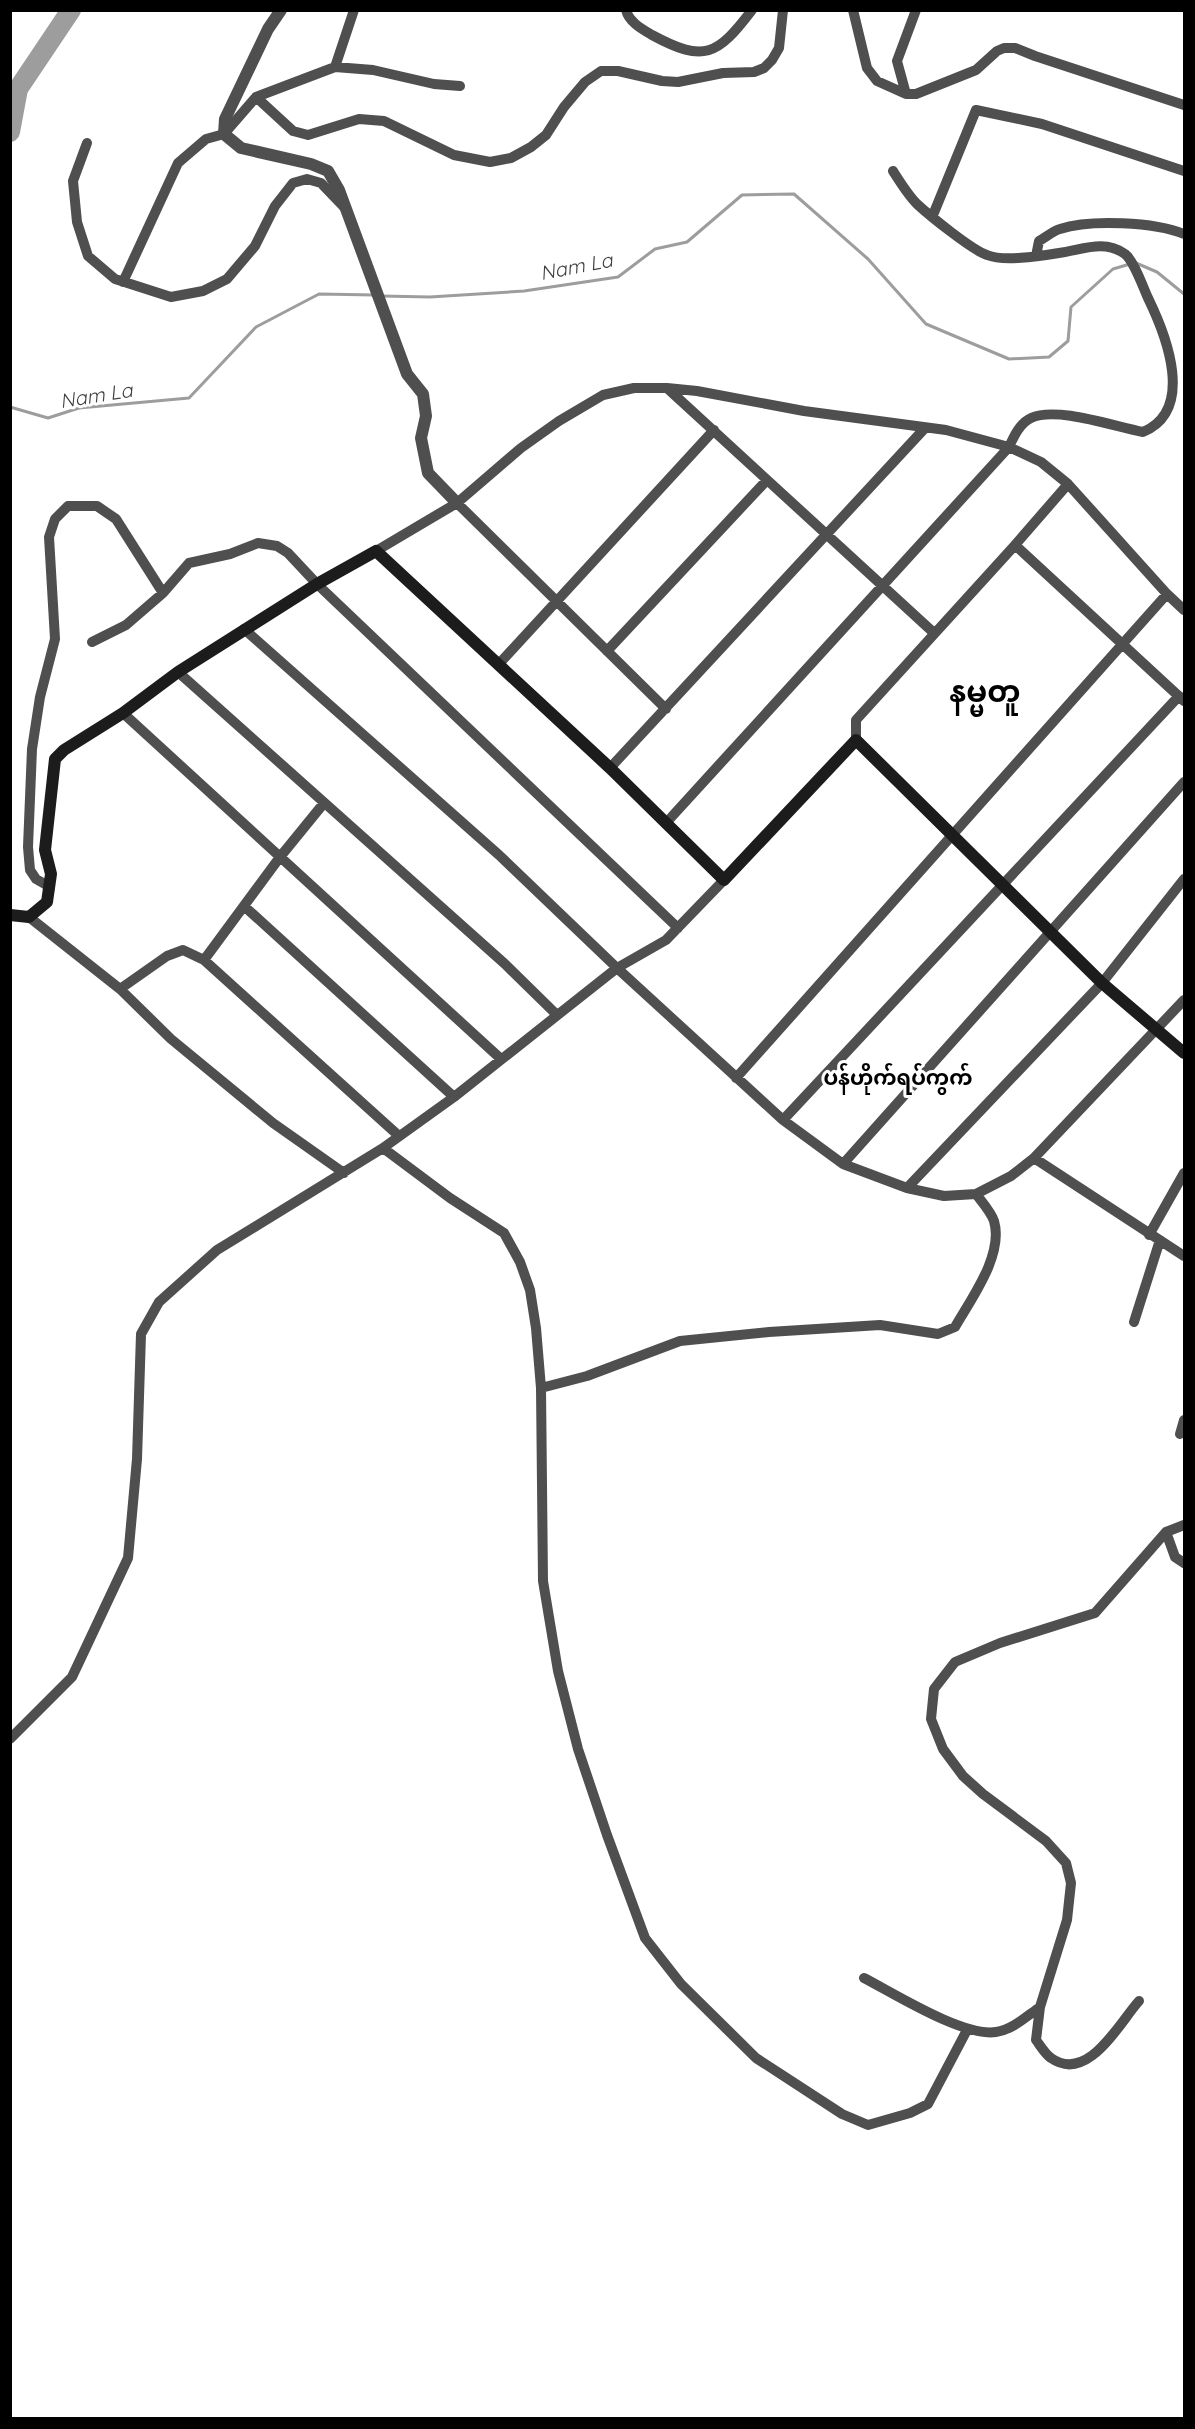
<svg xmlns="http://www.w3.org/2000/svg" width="1195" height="2429" viewBox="0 0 1195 2429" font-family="Quicksand,'Noto Sans Myanmar',sans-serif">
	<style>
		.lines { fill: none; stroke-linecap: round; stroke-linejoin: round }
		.stream { stroke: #9d9d9d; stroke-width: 3 }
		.river { stroke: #9d9d9d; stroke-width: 20 }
		.minor { stroke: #4f4f4f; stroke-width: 10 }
		.tertiary { stroke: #4f4f4f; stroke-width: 12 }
		.secondary { stroke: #1c1c1c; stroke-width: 12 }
		.labels { text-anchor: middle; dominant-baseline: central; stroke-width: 6; stroke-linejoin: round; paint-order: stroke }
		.water-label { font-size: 20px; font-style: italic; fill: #3e3e3e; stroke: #fff }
		.quarter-label { font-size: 21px; font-weight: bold; fill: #000; stroke: #fff }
		.town-label { font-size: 30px; font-weight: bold; fill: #000; stroke: #fff }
	</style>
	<rect width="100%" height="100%" fill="#fff"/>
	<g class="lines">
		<!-- stream -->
		<path class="stream" d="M1136,263L1157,272L1184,294
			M381,296L430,297L524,291L618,277L655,249L687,242L742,195L794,194L868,259L926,324L1009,359L1049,357L1068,341L1071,307L1113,269L1130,264
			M10,407L48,418L79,408L189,398L256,327L319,294L374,295"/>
		<!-- river -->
		<path class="river" d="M10,132L18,89L71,10"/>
		<!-- minor -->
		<path class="minor" d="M354,10L335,67L373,70L434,84L460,86
			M626,10C629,22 642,29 652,35C704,63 717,56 752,10
			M853,10L867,68L877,81L906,94H916L976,70L997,51L1004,48H1015L1035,56L1184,105
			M906,94L897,61L916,10
			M256,97L293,131L308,135L359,119L384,121L454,155L490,162L511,158L531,147L546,135L564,107L585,82L601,71H618L662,81L678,82L723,73L754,72L764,68L772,60L779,48L783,10
			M87,143L73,181L77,222L88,256L115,279L171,297L203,291L227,279L255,246L275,206L293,183L307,179L321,183L345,208
			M933,215L976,110L1042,124L1184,171
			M1036,256L1039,241C1046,237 1053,231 1060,229C1090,219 1155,222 1184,234
			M123,282L178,163L206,139L224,134L256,97L335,67
			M667,388L934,633
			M457,503L666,709
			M1015,545L1184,701
			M376,551L457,503L521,448L559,421L603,395L634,388H667L697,391L804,411L946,430L1009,447L1041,462L1068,484L1167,594L1184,610
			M244,629L499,855L617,968L783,1120L843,1164L907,1188L944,1196L976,1194L1011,1176L1034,1158L1184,1000
			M92,642L126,625L163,593L189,563L230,554L258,543L277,546L288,553L317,584L678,928
			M607,651L767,480
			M498,665L714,430
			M178,672L505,964L556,1014
			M123,713L501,1059
			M856,740V720L1015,545L1068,484
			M610,768L925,428
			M666,823L1009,447C1014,436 1020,423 1031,418C1057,406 1115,427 1143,432C1195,410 1167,337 1148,298C1143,287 1134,261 1125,254C1104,239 1082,250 1059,253C1040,256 1004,262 987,255C972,250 930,216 917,204C908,195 900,182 893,171
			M50,887L36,879L30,870L28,847L32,749L40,697L55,639L49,537L55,519L68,506H97L116,519L163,593
			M244,906L454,1097
			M29,917L120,989L171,1039L273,1123L344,1173
			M204,960L280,857L324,803
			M120,989L167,956L183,950L204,960L399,1136
			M736,1078L1167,594
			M783,1120L1179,696
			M383,1148L450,1198L504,1233L520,1262L530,1290L536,1328L541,1388L543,1581L558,1671L578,1749L607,1835L645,1938L681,1984L756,2058L842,2114L868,2125L910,2113L928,2104L967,2030
			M1034,1158L1184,1256
			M843,1164L1184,782
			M907,1188L1102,983L1184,879
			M1149,1235L1184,1173
			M1134,1322L1160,1240
			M541,1388L587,1376L680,1341L769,1332L880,1325L938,1334L955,1327C971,1299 1004,1255 994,1221C991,1212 982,1202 976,1194
			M1180,1434L1184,1420
			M1166,1532L1175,1557L1184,1563
			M10,1739L72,1677L128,1558L137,1459L141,1334L159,1302L217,1250L383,1148L454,1097L617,968L666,940L724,880
			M864,1978C895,1994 963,2037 996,2032C1012,2030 1027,2016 1040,2007
			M1139,2001C1119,2023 1088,2084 1051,2058C1045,2054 1040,2045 1036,2040L1040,2007L1067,1920L1071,1883L1066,1863L1046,1841L983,1794L963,1776L943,1749L931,1719L934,1689L955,1662L1000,1643L1095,1613L1166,1532L1184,1525"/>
		<!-- tertiary -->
		<path class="tertiary" d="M281,10L268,29L225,119L224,134L241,148L311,164L328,171L339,190L407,374L423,394L426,416L421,438L428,473L457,503"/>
		<!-- secondary -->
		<path class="secondary" d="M10,915L29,917L47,902L51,874L45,850L55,759L64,750L123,713L178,672L317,584L376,551L610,768L724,880L856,740L1102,983L1184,1053"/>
	</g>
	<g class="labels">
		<!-- water labels -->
		<g class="water-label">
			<text transform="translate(576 266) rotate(-11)">Nam La</text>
			<text transform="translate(96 395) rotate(-9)">Nam La</text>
		</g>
		<!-- quarter labels -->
		<g class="quarter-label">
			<text x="898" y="1077">ပန်ဟိုက်ရပ်ကွက်</text>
		</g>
		<!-- town labels -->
		<g class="town-label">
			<text x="985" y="691">နမ္မတူ</text>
		</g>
	</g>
	<!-- border -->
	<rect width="1195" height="2429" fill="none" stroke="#000000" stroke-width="24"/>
</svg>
